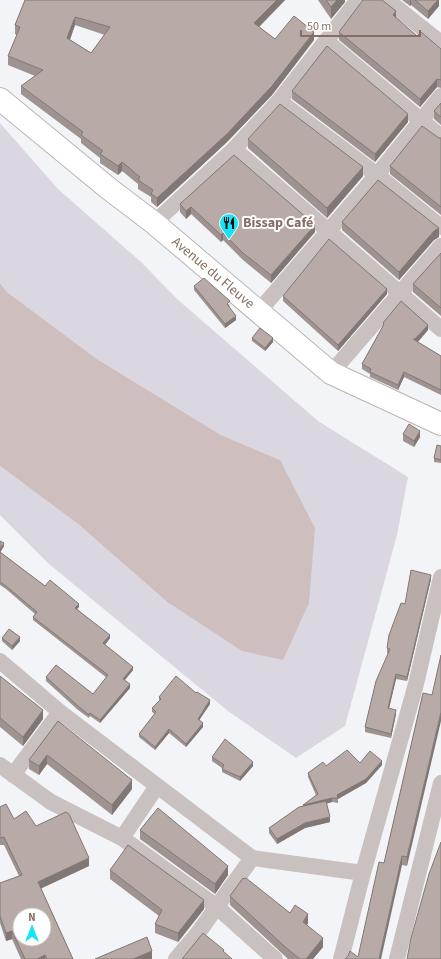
<svg xmlns="http://www.w3.org/2000/svg" width="441" height="959" viewBox="0 0 441 959" font-family="'Source Sans 3',sans-serif">
	<style>
		.green { fill: #dbd7e1 }
		.water { fill: #cebebd }
		.lines { fill: none; stroke-linecap: round; stroke-linejoin: round }
		.secondary-casing { stroke: #bdb4b1; stroke-width: 24 }
		.street { stroke: #c8c1bf; stroke-width: 16 }
		.secondary { stroke: #fff; stroke-width: 22 }
		.wall { fill: #9e9390; fill-rule: evenodd }
		.shaded-wall { fill: #817875 }
		.building { fill: #b8aba7; stroke: #817875; fill-rule: evenodd }
		.labels { text-anchor: middle; dominant-baseline: central; stroke-width: 4; stroke-linejoin: round; paint-order: stroke }
		.poi-label { font-size: 14px; font-weight: bold; fill: #876d63; stroke: #fff; text-anchor: start }
		.street-label { font-size: 14px; fill: #876d63; stroke: #fff }
	</style>
	<rect width="100%" height="100%" fill="#f3f4f7"/>
	<!-- green -->
	<path class="green" d="M0,123L58,189L141,262L177,299L318,421L408,477L397,535L345,726L296,758L228,711L49,564L0,515V466L78,524L166,601L280,460L221,435L97,359L7,292L0,283Z"/>
	<!-- water -->
	<path class="water" d="M0,283L7,292L97,359L221,435L280,460L315,528L309,603L283,660L242,651L166,601L78,524L0,466Z"/>
	<g class="lines">
		<defs>
			<path id="secondary" d="M0,99L108,188L154,223L331,373L441,424"/>
		</defs>
		<!-- secondary casing -->
		<use href="#secondary" class="secondary-casing"/>
		<!-- street -->
		<path class="street" d="M387,0L441,43
			M326,41L441,137
			M279,101L377,175L441,227
			M234,149L441,329
			M154,223L234,149L279,101L358,0
			M259,311L377,175L441,96
			M331,373L441,246
			M0,661L60,712L252,858L363,873
			M0,765L51,802L122,838L217,907L275,959
			M13,775L60,712
			M122,838L157,786
			M176,959L198,933L252,858
			M341,959L363,873L416,684L441,577
			M397,959L441,783"/>
		<!-- secondary -->
		<use href="#secondary" class="secondary"/>
	</g>
	<!-- wall -->
	<path class="wall" d="M25,0H285L259,27L275,39L314,40L272,95L227,142L157,207L151,202V197L138,189V184L122,171L118,175L100,163V158L81,143V139L21,94V86L35,76L8,65V56L17,35L15,34V25ZM75,25L105,35L91,53L70,40Z
		M318,0H345V2L331,19Z
		M402,0H439V6L428,19L411,5L410,6Z
		M396,18L417,36L441,49V88L437,87L420,107L339,40V32Z
		M292,91L408,122L375,162L292,99Z
		M441,103V125L434,119V111Z
		M439,138H441V215L390,174V166Z
		M248,139L363,176L327,218L248,148Z
		M180,204L315,232L271,283L243,260L223,240L221,242L191,214L186,219L180,212Z
		M342,222L439,237L434,240L399,280L342,230Z
		M441,253V316L413,292V284Z
		M194,286L230,305L229,306L236,320L225,328L194,290Z
		M387,294L338,351L283,301V296Z
		M383,323L428,330L418,342L441,356V395L404,377L398,390L370,377V374L362,369V364L383,326Z
		M252,338L273,342L265,351L252,341Z
		M403,434L420,437L414,447L403,441Z
		M441,446V463L434,462V458Z
		M0,541L4,546L0,552L45,586L79,607L77,609L110,638L105,645L133,670L125,680L130,688L100,723L90,716L89,718L78,710L46,681V677L93,694L107,678L33,620V617L35,614L6,589L0,585Z
		M431,579L407,681L396,679L389,708L396,714L391,738L365,732V727L388,653H387V648L405,604Z
		M2,638L20,641L12,650L2,641Z
		M0,676L43,719L23,746L0,727Z
		M196,693L210,704L199,720L203,727L186,747L169,733L155,750L139,737V734L155,714L152,712V708L159,701V697Z
		M423,693L407,866L402,865L358,957L384,863Z
		M58,721L132,789L112,815L47,764L39,775L29,769V760Z
		M212,757L253,766L240,781L222,772V768L212,761Z
		M360,763L382,765L366,783L338,799V803L332,802L326,804L330,822L305,828L277,844L269,833V828L303,806L316,795L308,777V773L326,766Z
		M0,807L14,819L36,826L89,866L41,888L73,959H21L12,939L6,941L0,923V883L19,876L4,845H0Z
		M140,830L228,875L215,894L140,839Z
		M110,870L204,909L178,942L155,933V924L159,916L110,879Z
		M230,896L290,913L308,923L307,925L323,947L313,959H288L230,905Z"/>
	<!-- shaded-wall -->
	<path class="shaded-wall" d="M277,0H285L254,32V23Z
		M337,0H345V2L331,19V7Z
		M410,0H411V5L410,6Z
		M438,0H439V6L428,19V11Z
		M396,11V19L393,15Z
		M75,17V25L67,47V38Z
		M314,32V40L272,95L227,142L157,207V198Z
		M437,79V87L420,107V99Z
		M408,114V122L375,162V154Z
		M122,162V171L118,175V166Z
		M363,167V176L327,218V208Z
		M191,207V214L186,219V211Z
		M315,225V232L271,283V275Z
		M439,228V237L434,240L399,280V272L434,231Z
		M223,233V240L221,242V235Z
		M387,289V294L338,351V345Z
		M236,316V320L225,328V324Z
		M428,325V330L415,345V339Z
		M273,338V342L265,351V348Z
		M404,372V377L398,390V385Z
		M420,431V437L414,447V441Z
		M4,543V546L0,553V549Z
		M431,575V579L407,681V677Z
		M79,604V607L75,611V608Z
		M110,635V638L103,647V643Z
		M20,637V641L12,650V646Z
		M133,667V670L123,682V679Z
		M396,674V679L388,713V708Z
		M130,684V688L100,723V720Z
		M210,700V704L198,722V719Z
		M43,710V719L23,746V737Z
		M396,710V714L391,738V734Z
		M441,712V721L407,866V857Z
		M203,723V727L186,747V744Z
		M169,729V733L155,750V747Z
		M47,755V764L39,775V766Z
		M382,761V765L366,783L338,799L337,795Z
		M253,762V766L240,781V777Z
		M132,780V789L112,815V805Z
		M332,798V802L303,809V805Z
		M330,817V822L305,828L277,844V839L305,823Z
		M402,856V865L381,959H379Z
		M89,858V866L38,890V882Z
		M228,866V875L215,894V884Z
		M204,900V909L178,942V933Z
		M308,914V923L303,931V922Z
		M12,931V939L6,941V933Z
		M323,938V947L313,959H306Z
		M152,951V959H133Z
		M45,955V959H37Z"/>
	<!-- building -->
	<path class="building" d="M25,0H277L254,23L275,39L294,16L314,32L272,86L227,134L157,198L151,194L153,190L138,180L140,177L122,162L118,166L100,154L103,151L81,135L83,132L21,86L43,70L8,56L20,27L15,25ZM75,17L110,27L91,53L67,38Z
		M326,0H337L331,7Z
		M363,0H382L396,11L393,15L417,36L421,32L441,49V80L437,79L420,99L339,32Z
		M415,0H438L428,11Z
		M327,46L408,114L375,154L292,91Z
		M441,103V117L434,111Z
		M280,104L363,167L327,208L248,139Z
		M422,126L439,138H441V207L390,166Z
		M234,155L315,225L271,275L243,253L223,233L221,235L191,207L186,211L180,204Z
		M378,180L439,228L434,231L399,272L342,222Z
		M329,239L387,289L338,345L283,296Z
		M441,253V308L413,284Z
		M204,278L230,301L227,304L236,316L225,324L194,286Z
		M401,301L428,325L415,339H413L441,356V390L404,372L398,385L370,372L371,369L362,364L384,324L383,323Z
		M260,328L273,338L265,348L252,338Z
		M409,424L420,431L414,441L403,434Z
		M437,445L441,446V460L434,458Z
		M0,541L4,543L0,549Z
		M0,552L45,586L50,580L79,604L75,608L110,635L103,643L133,667L123,679L130,684L100,720L90,713L89,715L78,706L46,677L56,665L93,694L108,675L33,617L37,612L6,586L0,582Z
		M411,570L431,575L407,677L396,674L388,708L396,710L391,734L365,727L376,681L390,649L387,648L389,635L401,603L405,604Z
		M9,629L20,637L12,646L2,638Z
		M441,655V712L407,857L402,856L379,959H345L348,956L350,951L358,957L379,862L384,863L423,693L432,695Z
		M0,676L43,710L23,737L0,718Z
		M176,676L196,693L197,692L210,700L198,719L203,723L186,744L169,729L155,747L139,734L156,712L152,708L161,699L159,697Z
		M58,721L132,780L112,805L47,755L39,766L29,760Z
		M225,739L253,762L240,777L222,769L224,765L212,757Z
		M347,750L360,763L370,751L382,761L366,779L337,795L338,798H332L303,805L318,794L308,773L323,762L326,766Z
		M326,801L330,817L305,823L277,839L269,828L299,807Z
		M6,804L14,819L26,811L36,826L66,812L69,814L89,858L38,882L73,959H47L45,955L37,959H25L12,931L6,933L0,916V883L22,875L4,837L0,838V807ZM20,915H44V939H20Z
		M158,808L228,866L215,884L140,830Z
		M441,842V959H407L411,938L429,874Z
		M128,845L204,900L178,933L155,924L162,910L110,870Z
		M243,878L244,879L246,878L290,913L295,905L308,914L303,922L323,938L306,959H300L284,946L230,896Z
		M203,933L224,950L223,951L232,959H182Z
		M147,937L152,951L133,959H95Z"/>
	<!-- icons -->
	<defs>
		<symbol id="restaurant-pin" viewBox="-11 -11 22 30"><path d="M0 17L-7.5 6A9.5 9.5 0 1 1 7.5 6Z" fill="#15e4f5" stroke="#fff"/><path d="M-5-6h1v4h1v-4h1v4h1v-4h1v5L-1.5 .5V6h-2V.5L-5-1ZM5-6V6H3V1.5H1.5Q1.5-4 5-6Z" fill="#111"/></symbol>
	</defs>
	<g fill-rule="evenodd">
		<use href="#restaurant-pin" x="218" y="212" width="22" height="30"/>
	</g>
	<g class="labels">
		<!-- poi labels -->
		<g class="poi-label">
			<text x="243" y="223">Bissap Café</text>
		</g>
		<!-- street labels -->
		<g class="street-label">
			<text transform="translate(213 273) rotate(40)">Avenue du Fleuve</text>
		</g>
	</g>
	<!-- north arrow -->
	<g transform="translate(32 927)"><circle r="19" fill="#ffffff" stroke="#cfc5c1"/>
	<path d="M0-3L7 15L0 10L-7 15Z" fill="#15e4f5"/>
	<text y="-6" font-size="11" font-weight="bold" text-anchor="middle" fill="#876d63">N</text>
	</g>
	<!-- scale -->
	<path d="M301 30v6h119v-6" fill="none" stroke="#876d63" stroke-width="2"/>
	<text x="307" y="30" font-size="12" fill="#876d63" stroke="#ffffff" stroke-width="3" paint-order="stroke">50 m</text>
</svg>
